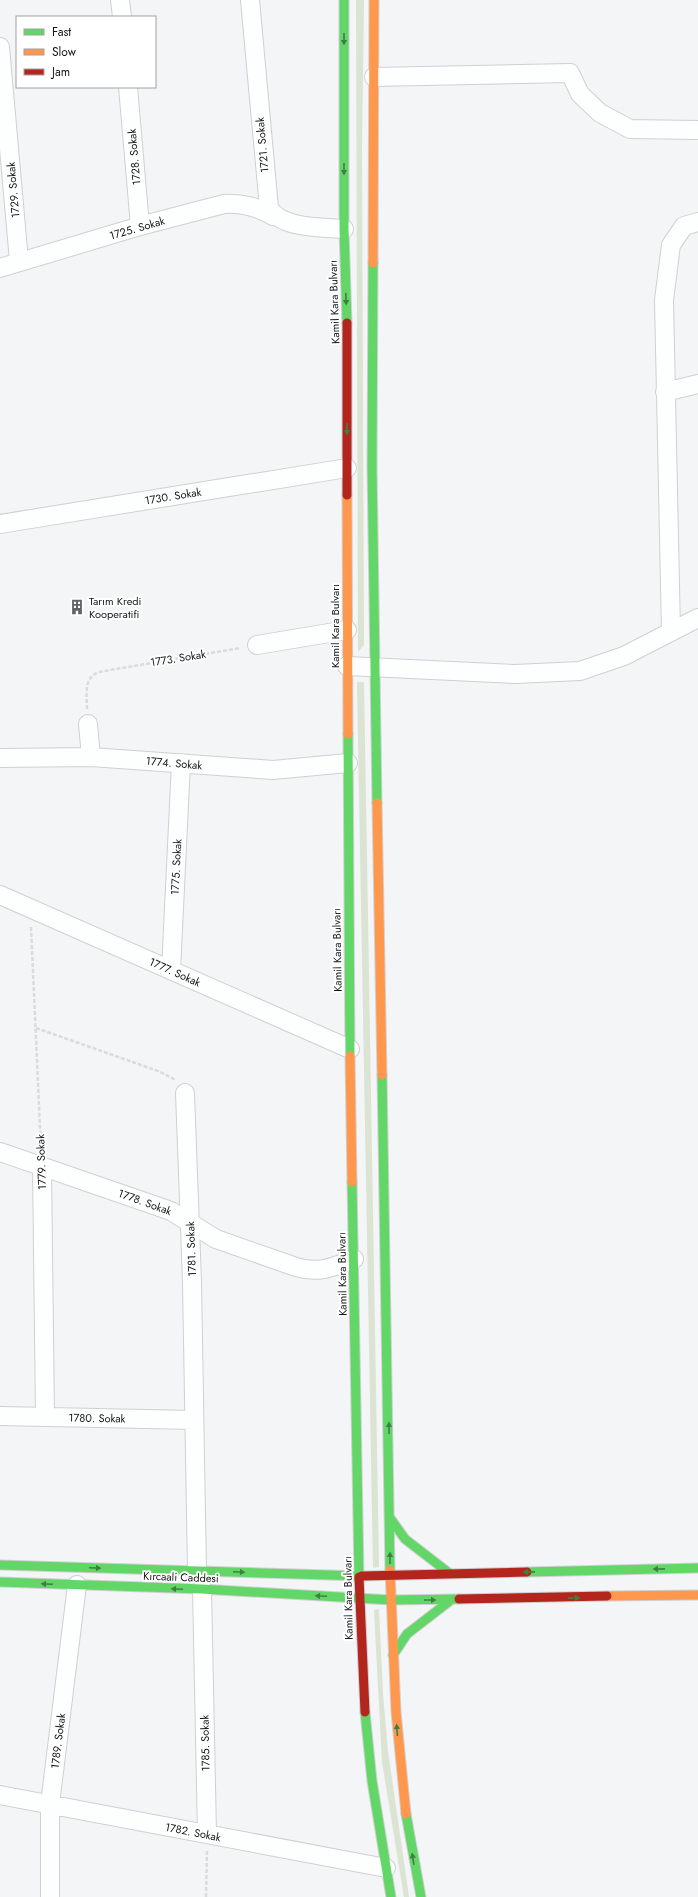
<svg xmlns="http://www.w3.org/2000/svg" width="698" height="1897" viewBox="0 0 698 1897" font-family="Jost,sans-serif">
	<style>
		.green { fill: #dbe3d2 }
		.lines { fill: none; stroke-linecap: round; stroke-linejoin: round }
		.street-casing { stroke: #cfd0d2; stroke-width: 20 }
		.fast-casing { stroke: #cfd0d2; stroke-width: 11 }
		.slow-casing { stroke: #cfd0d2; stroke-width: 11 }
		.jam-casing { stroke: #cfd0d2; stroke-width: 11 }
		.path { stroke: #dadbdb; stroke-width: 2.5; stroke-dasharray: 4 2; stroke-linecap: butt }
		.street { stroke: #fdfefe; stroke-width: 18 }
		.fast { stroke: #63d668; stroke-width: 9 }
		.slow { stroke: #ff974d; stroke-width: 9 }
		.jam { stroke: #b3261e; stroke-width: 9 }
		.oneway { fill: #3f7f43 }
		.labels { text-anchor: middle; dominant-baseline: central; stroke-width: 4; stroke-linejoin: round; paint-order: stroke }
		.street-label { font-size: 11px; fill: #141416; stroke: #fff }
		.poi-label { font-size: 11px; fill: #141416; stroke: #fff; text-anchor: start }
	</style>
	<rect width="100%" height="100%" fill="#f3f5f7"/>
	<!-- green -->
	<path class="green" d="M356,0H364L362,147L364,645L358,652Z
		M357,682H364L379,1567L373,1568Z
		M379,1609L383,1694L388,1751L409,1897H404L382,1762L374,1610Z"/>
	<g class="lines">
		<defs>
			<path id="street" d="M120,0L122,17
				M250,0L269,208C282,229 321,227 344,229
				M0,47L19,261
				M374,77L570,73L580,94L600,113L630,129L698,130
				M128,87L140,226
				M0,268L140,226L224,204C243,203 257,207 273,216
				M665,392L698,384
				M0,524L347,468
				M671,632L664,300L671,245L684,226L698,222
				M257,645L347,630
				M347,666L515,674L580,671L624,656L698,618
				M88,724L91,757
				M0,758L91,757L273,770L348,763
				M0,895L350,1049
				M171,970L181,763
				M185,1093L192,1282L197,1571
				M0,1152L171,1211L216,1239L296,1267C318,1274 334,1267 354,1259
				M42,1168L45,1417
				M0,1416L194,1420
				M202,1589L207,1834
				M0,1795L386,1868
				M50,1897V1804L77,1585"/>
			<path id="fast" d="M344,0V229L347,323
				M373,263L372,466L377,803
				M348,734L350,1056
				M382,1075L390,1570
				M352,1182L359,1577
				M390,1518L405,1539L449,1573
				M0,1565L362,1576
				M527,1572L698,1568
				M0,1582L202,1589L391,1600L459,1599
				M393,1655L407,1634L451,1600
				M365,1712L372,1781L391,1897
				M406,1814L421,1897"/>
			<path id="slow" d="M373,263L374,0
				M347,495L348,734
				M377,803L382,1075
				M350,1056L352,1182
				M390,1570L396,1712L406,1814
				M607,1596L698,1595"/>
			<path id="jam" d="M347,323V495
				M362,1576L527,1572
				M359,1577L365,1712
				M459,1599L607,1596"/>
		</defs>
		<!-- street casing -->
		<use href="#street" class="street-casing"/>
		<!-- fast casing -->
		<use href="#fast" class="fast-casing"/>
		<!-- slow casing -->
		<use href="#slow" class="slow-casing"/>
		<!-- jam casing -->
		<use href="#jam" class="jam-casing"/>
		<!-- path -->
		<path class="path" d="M87,709C87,694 83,678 99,672L240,648
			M31,927L41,1150
			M36,1028L158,1071L176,1080
			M206,1897L207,1851"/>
		<!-- street -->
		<use href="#street" class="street"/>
		<!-- fast -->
		<use href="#fast" class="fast"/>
		<!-- slow -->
		<use href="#slow" class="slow"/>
		<!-- jam -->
		<use href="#jam" class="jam"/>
	</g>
	<!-- one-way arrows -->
	<defs><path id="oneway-solid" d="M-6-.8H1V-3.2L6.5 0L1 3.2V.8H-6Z"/></defs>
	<g class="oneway">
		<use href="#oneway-solid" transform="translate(344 39) rotate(90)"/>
		<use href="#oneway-solid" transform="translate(344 169) rotate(90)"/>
		<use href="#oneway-solid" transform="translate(346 299) rotate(88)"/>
		<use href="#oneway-solid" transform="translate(347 429) rotate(90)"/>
		<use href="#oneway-solid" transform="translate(389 1428) rotate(-91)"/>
		<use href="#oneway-solid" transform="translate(390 1558) rotate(-90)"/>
		<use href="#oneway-solid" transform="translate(95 1568) rotate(2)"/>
		<use href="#oneway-solid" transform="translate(659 1569) rotate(179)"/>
		<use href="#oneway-solid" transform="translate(239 1572) rotate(2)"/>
		<use href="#oneway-solid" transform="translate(529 1572) rotate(179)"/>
		<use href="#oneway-solid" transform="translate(47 1584) rotate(-178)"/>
		<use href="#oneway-solid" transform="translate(177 1589) rotate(-178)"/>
		<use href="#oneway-solid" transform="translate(321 1596) rotate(-177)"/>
		<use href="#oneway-solid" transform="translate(574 1598) rotate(-1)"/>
		<use href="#oneway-solid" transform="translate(430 1600)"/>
		<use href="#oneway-solid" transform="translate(397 1730) rotate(-94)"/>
		<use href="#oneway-solid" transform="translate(413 1859) rotate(-99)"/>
	</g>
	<!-- icons -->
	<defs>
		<symbol id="building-bare" viewBox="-9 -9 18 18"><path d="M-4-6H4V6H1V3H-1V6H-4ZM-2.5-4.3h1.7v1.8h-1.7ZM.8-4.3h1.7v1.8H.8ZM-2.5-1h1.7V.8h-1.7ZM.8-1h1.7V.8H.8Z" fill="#626365" stroke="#fff" stroke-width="2.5" paint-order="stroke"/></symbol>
	</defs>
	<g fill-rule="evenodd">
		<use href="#building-bare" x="66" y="596" width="22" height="22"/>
	</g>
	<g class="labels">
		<!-- street labels -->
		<g class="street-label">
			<text transform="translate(262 145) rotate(-95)">1721. Sokak</text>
			<text transform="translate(134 157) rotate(-95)">1728. Sokak</text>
			<text transform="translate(13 190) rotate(-95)">1729. Sokak</text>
			<text transform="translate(137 228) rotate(-16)">1725. Sokak</text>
			<text transform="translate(334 302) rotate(-92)">Kamil Kara Bulvarı</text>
			<text transform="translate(173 496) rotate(-9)">1730. Sokak</text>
			<text transform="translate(335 626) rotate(-90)">Kamil Kara Bulvarı</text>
			<text transform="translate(178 658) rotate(-9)">1773. Sokak</text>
			<text transform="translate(174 763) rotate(5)">1774. Sokak</text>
			<text transform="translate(176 867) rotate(-87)">1775. Sokak</text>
			<text transform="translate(337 950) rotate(-91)">Kamil Kara Bulvarı</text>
			<text transform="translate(175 972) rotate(24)">1777. Sokak</text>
			<text transform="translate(41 1162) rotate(-92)">1779. Sokak</text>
			<text transform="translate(145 1202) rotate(20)">1778. Sokak</text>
			<text transform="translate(191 1249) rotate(-92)">1781. Sokak</text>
			<text transform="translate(342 1274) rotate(-91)">Kamil Kara Bulvarı</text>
			<text transform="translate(97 1418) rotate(1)">1780. Sokak</text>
			<text transform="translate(181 1577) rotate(2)">Kırcaali Caddesi</text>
			<text transform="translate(348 1598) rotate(-91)">Kamil Kara Bulvarı</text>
			<text transform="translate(58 1741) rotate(-83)">1789. Sokak</text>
			<text transform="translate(205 1743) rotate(-91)">1785. Sokak</text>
			<text transform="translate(193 1832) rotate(11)">1782. Sokak</text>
		</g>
		<!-- poi labels -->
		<g class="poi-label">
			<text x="89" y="601">Tarım Kredi<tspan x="89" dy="13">Kooperatifi</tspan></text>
		</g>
	</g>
	<!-- legend -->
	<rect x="16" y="16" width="140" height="72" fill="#ffffff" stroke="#a1a1a2"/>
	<rect x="24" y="29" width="20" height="6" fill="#63d668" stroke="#a1a1a2"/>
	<text x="52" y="36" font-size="12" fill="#141416">Fast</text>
	<rect x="24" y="49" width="20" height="6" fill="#ff974d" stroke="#a1a1a2"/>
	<text x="52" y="56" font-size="12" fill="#141416">Slow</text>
	<rect x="24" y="69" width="20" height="6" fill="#b3261e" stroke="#a1a1a2"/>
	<text x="52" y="76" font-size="12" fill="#141416">Jam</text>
</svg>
